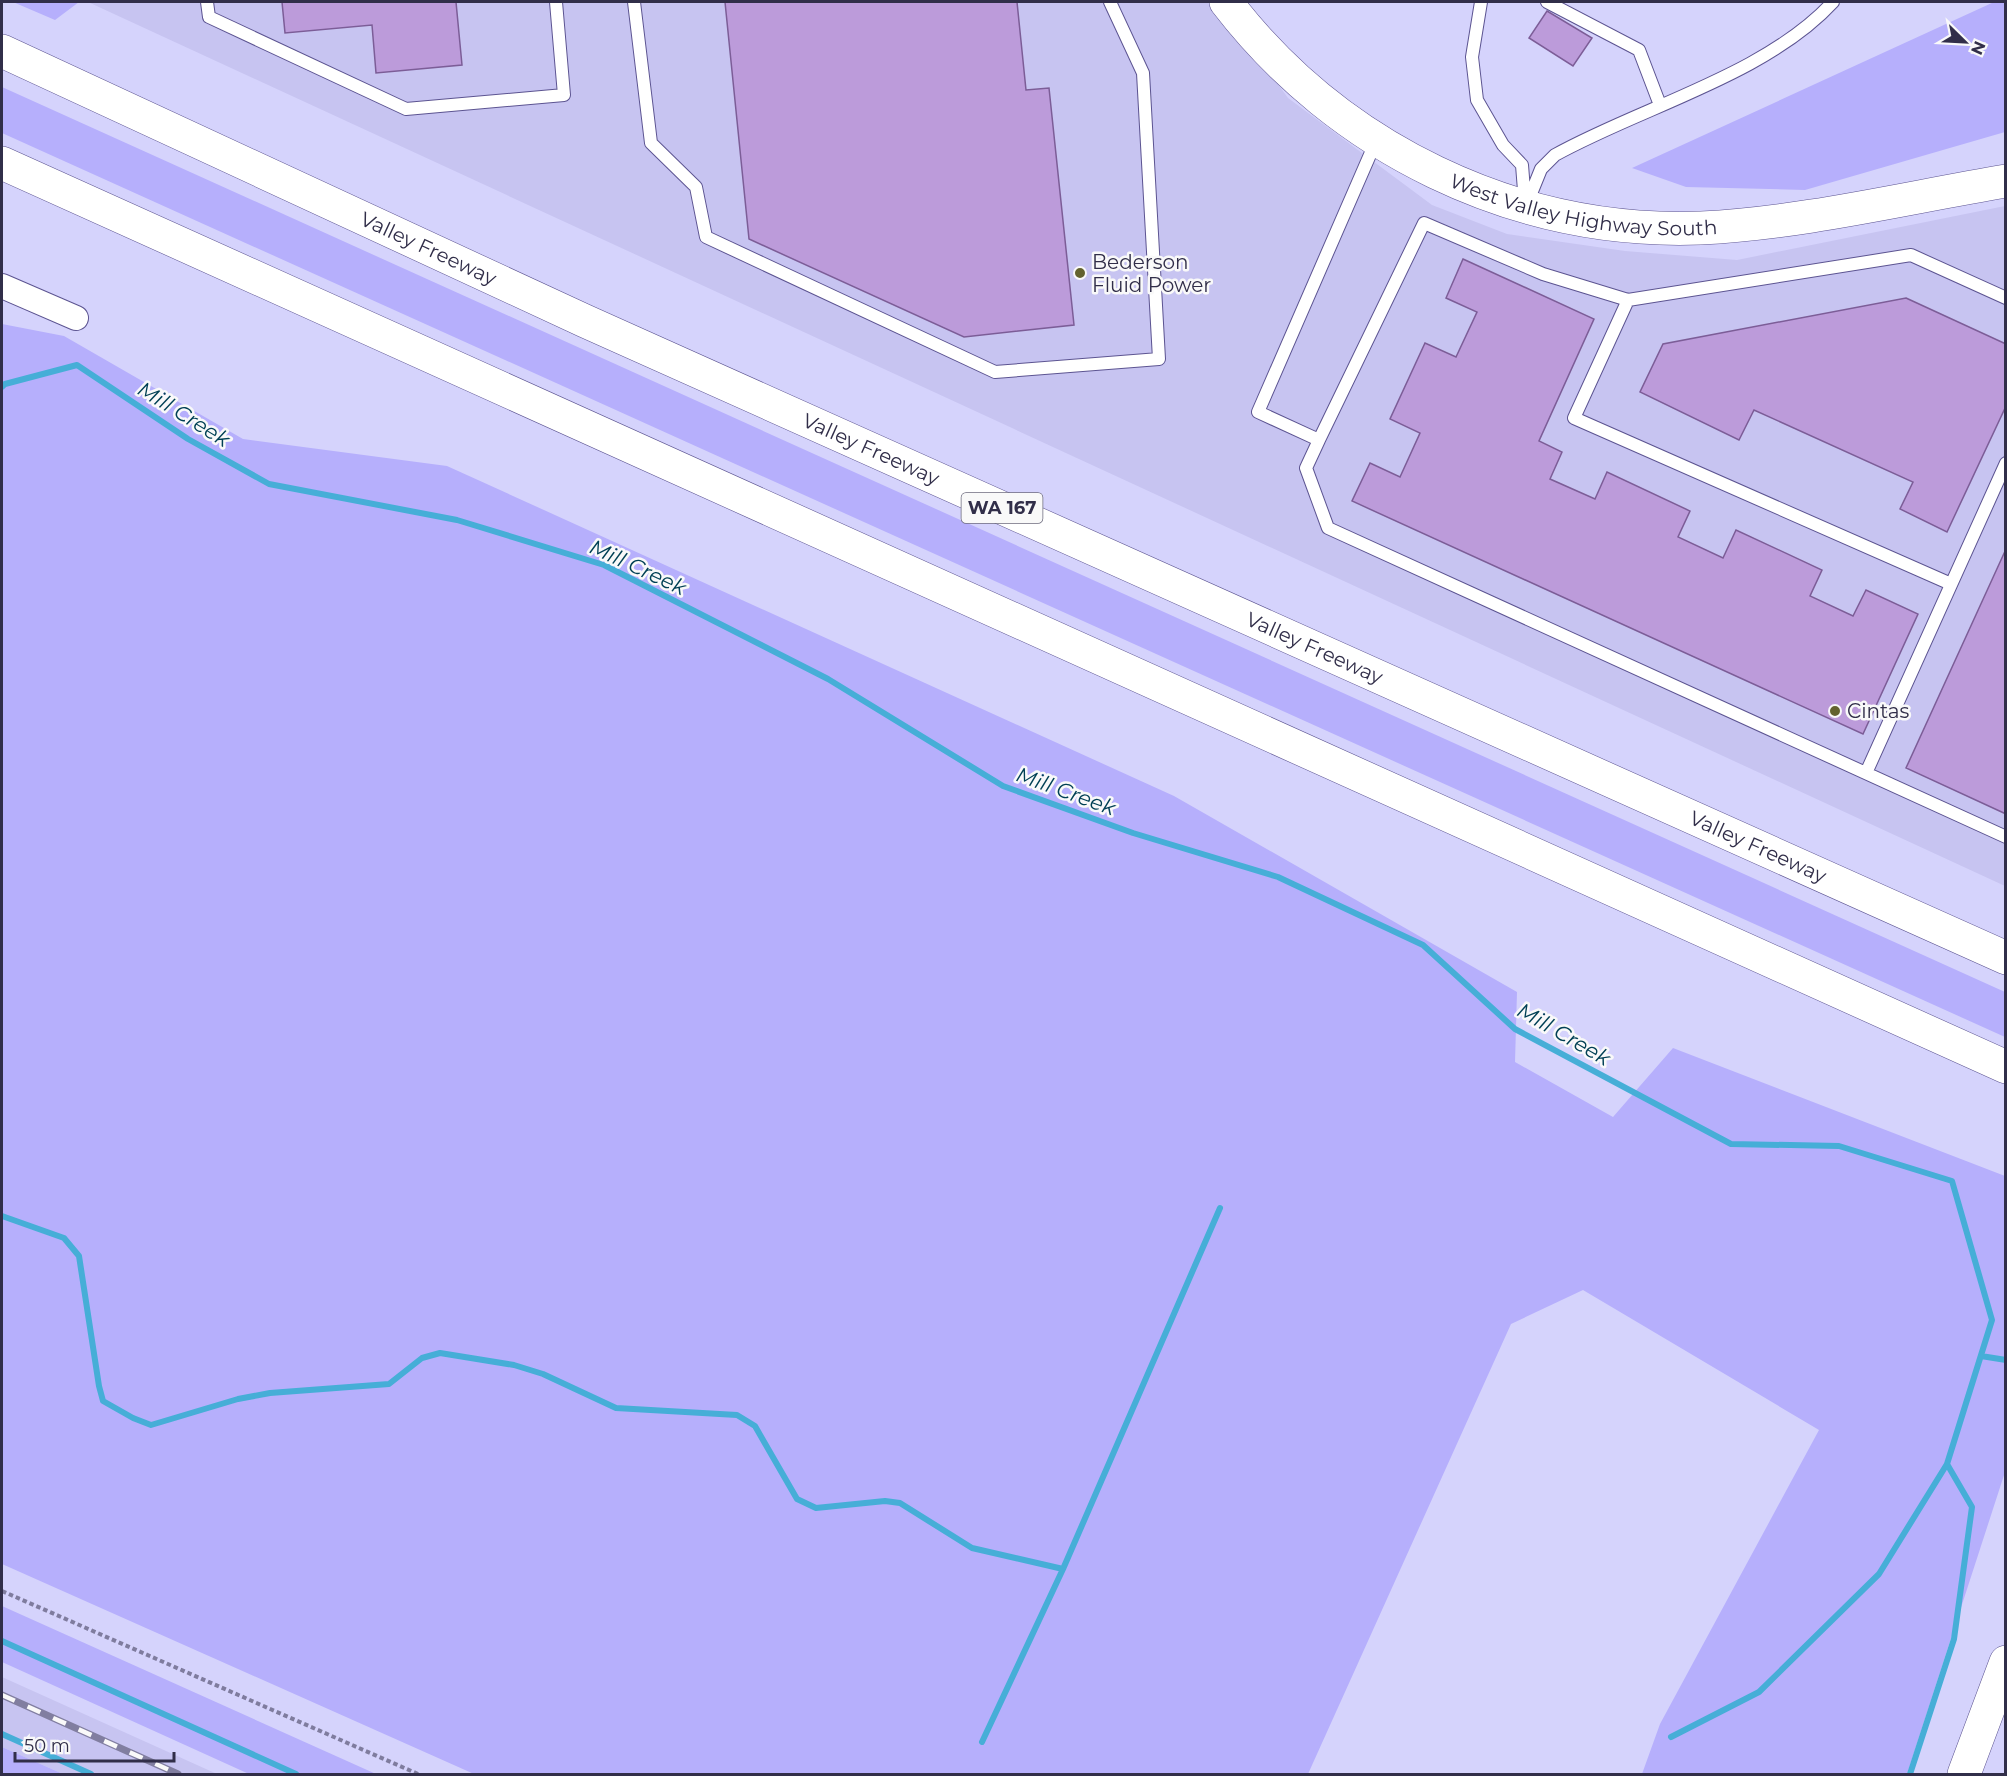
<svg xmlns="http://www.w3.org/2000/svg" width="2007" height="1776" viewBox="0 0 2007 1776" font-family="Montserrat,sans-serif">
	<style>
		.built { fill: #c7c4f1 }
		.green { fill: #b6affc }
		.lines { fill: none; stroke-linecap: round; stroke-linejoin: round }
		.stream { stroke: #46aed7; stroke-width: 6 }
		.building { fill: #bc9bda; stroke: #7c5d97; stroke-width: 1.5 }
		.service-casing { stroke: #5c5491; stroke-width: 14 }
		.minor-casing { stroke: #5c5491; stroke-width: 26 }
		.secondary-casing { stroke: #5c5491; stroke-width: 34 }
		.motorway-casing { stroke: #5c5491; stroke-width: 34 }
		.path { stroke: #7f7c9e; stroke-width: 4; stroke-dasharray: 4.5 3; stroke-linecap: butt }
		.service { stroke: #fff; stroke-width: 12 }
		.minor { stroke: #fff; stroke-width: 24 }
		.secondary { stroke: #fff; stroke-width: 33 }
		.motorway { stroke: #fff; stroke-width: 33 }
		.rail-casing { stroke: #817ea0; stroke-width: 7 }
		.rail { stroke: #f9f9f9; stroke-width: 4.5; stroke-dasharray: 14; stroke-linecap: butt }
		.poi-dot { fill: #63622f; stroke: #f9f9f9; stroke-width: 2 }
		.labels { text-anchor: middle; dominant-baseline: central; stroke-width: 5; stroke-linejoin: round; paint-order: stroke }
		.shield { fill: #f9f9f9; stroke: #6d6b7e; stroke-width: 1.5 }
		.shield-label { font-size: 18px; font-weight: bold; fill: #312e49 }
		.street-label { font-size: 20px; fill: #312e49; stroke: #f9f9f9 }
		.poi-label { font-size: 20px; fill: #312e49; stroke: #f9f9f9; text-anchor: start }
		.water-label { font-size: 21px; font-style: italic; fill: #004055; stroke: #f9f9f9 }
	</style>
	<rect width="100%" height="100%" fill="#d5d3fc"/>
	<!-- built -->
	<path class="built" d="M88,2H1218L1288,98L1432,205L1507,234L1625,251L1737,260L2005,206V886Z
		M2,1677L217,1774H63L2,1747Z"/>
	<!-- green -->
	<path class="green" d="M13,2H79L55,20Z
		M1994,2H2005V132L1805,190L1686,187L1632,168Z
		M2,87L2005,992V1037L2,133Z
		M2,324L64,336L243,439L447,466L1174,796L1517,992L1515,1062L1613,1117L1673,1048L2005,1176V1472L1907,1774H1642L1660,1724L1819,1430L1583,1290L1511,1324L1308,1774H474L2,1564Z
		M2,1606L376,1774H249L2,1662Z
		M2,1747L63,1774H2Z"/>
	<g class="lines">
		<!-- stream -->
		<path class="stream" d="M2,387L5,384L77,365L188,439L269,484L457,520L604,565L828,679L1003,786L1133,833L1278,877L1423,945L1515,1029L1731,1144L1839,1146L1952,1181L1992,1320L1947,1464L1879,1574L1759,1692L1671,1737
			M2,1216L64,1238L79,1256L99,1386L103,1401L133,1418L151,1425L238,1399L270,1393L389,1384L422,1358L440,1353L514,1365L543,1374L616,1408L737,1415L755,1426L797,1499L816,1508L885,1501L900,1503L972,1548L1063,1569
			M1981,1356L2006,1360
			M2,1641L296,1774
			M2,1734L91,1774
			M982,1742L1063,1569L1220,1208
			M1910,1774L1954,1639L1972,1507L1947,1464"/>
	</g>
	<!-- building -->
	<path class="building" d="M282,2H456L462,65L376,73L372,25L285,33Z
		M725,2H1017L1026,90L1049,88L1074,325L964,337L749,239Z
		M1547,11L1592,38L1573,66L1529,38Z
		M1463,259L1594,319L1539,441L1562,452L1550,479L1595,499L1607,472L1690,511L1678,537L1723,558L1736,530L1822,570L1810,596L1853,616L1866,590L1918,614L1863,734L1352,501L1370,463L1400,477L1420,433L1390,419L1425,343L1456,357L1477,312L1446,298Z
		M1906,298L2006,344V406L1947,532L1900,509L1913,482L1754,410L1739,440L1640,392L1663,344Z
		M2006,549V814L1906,768Z"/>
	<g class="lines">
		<defs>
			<path id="service" d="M207,2L209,17L406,109L564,95L556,2
				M634,2L651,143L696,187L706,237L995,372L1159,359L1143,73L1110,2
				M1481,2L1472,57L1477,100L1503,145L1522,165L1525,203
				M1547,2L1639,50L1660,105
				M1376,141L1258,412L1319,440L1306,468L1328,528L2006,837
				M1526,206L1541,169L1555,155C1641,107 1766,75 1833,2
				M1628,300L1574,418L1951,584
				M1319,440L1424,223L1543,274L1628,300L1911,255L2006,298
				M1866,773L2006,463"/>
			<path id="minor" d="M2,286L76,318"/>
			<g id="secondary">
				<path id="s1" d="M1226,2C1338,148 1515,235 1701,228C1803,223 1905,198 2006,181"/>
				<path d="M1964,1774L2006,1662"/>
			</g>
			<g id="motorway">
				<path id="s2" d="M2,51L585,321L2006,958"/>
				<path d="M2,163L2006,1067"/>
			</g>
		</defs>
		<!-- service casing -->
		<use href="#service" class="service-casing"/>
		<!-- minor casing -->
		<use href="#minor" class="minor-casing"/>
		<!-- secondary casing -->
		<use href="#secondary" class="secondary-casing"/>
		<!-- motorway casing -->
		<use href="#motorway" class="motorway-casing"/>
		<!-- path -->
		<path class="path" d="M2,1591L418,1774"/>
		<!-- service -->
		<use href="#service" class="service"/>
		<!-- minor -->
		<use href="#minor" class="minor"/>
		<!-- secondary -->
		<use href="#secondary" class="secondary"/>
		<!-- motorway -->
		<use href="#motorway" class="motorway"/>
		<defs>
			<path id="rail" d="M2,1695L178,1774"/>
		</defs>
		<!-- rail casing -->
		<use href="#rail" class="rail-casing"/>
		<!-- rail -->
		<use href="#rail" class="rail"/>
	</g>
	<!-- markers -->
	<g class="poi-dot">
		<circle cx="1080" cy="273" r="6"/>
		<circle cx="1835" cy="711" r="6"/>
	</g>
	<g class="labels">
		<!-- shield labels -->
		<rect class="shield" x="961.5" y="493" width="81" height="30" rx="4.5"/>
		<g class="shield-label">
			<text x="1002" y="508">WA 167</text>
		</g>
		<!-- street labels -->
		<g class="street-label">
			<text stroke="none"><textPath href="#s1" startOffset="426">West Valley Highway South</textPath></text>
			<text stroke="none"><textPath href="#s2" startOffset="470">Valley Freeway</textPath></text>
			<text stroke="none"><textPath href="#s2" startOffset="956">Valley Freeway</textPath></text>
			<text stroke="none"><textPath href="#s2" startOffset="1442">Valley Freeway</textPath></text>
			<text stroke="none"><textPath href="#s2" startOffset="1928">Valley Freeway</textPath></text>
		</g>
		<!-- poi labels -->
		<g class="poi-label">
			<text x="1092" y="262">Bederson<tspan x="1092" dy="23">Fluid Power</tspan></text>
			<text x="1847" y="711">Cintas</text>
		</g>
		<!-- water labels -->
		<g class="water-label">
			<text transform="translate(184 414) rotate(32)">Mill Creek</text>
			<text transform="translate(638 567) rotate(25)">Mill Creek</text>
			<text transform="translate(1066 791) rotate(20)">Mill Creek</text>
			<text transform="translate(1564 1034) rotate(30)">Mill Creek</text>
		</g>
	</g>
	<!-- border -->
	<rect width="2007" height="1776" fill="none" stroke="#312e49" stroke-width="6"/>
	<!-- north arrow -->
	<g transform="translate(1965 42) rotate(114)" stroke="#f9f9f9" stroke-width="4.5" paint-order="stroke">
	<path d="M0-4.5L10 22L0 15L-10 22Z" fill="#312e49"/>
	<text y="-9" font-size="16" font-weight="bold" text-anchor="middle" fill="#312e49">N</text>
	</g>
	<!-- scale -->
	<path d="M15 1752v9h159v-9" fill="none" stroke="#312e49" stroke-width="3"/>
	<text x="24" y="1752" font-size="18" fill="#312e49" stroke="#f9f9f9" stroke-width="4.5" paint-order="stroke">50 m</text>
</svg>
